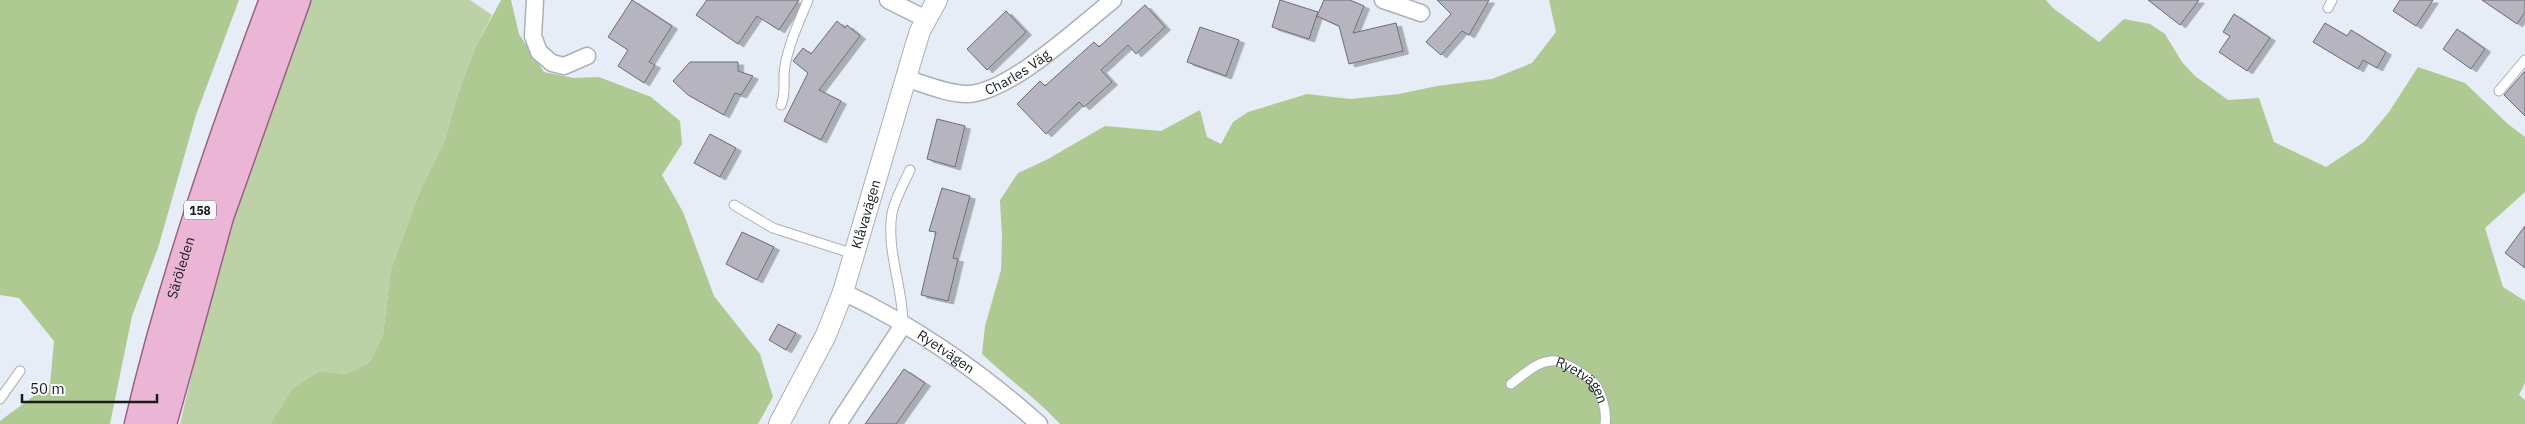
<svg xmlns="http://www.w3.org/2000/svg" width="2525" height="424" viewBox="0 0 2525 424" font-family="'IBM Plex Sans',sans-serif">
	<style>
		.green { fill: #bcd1a6 }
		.forest { fill: #afc992 }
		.building { fill: #b6b4be; stroke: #6d6b75; filter: url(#shadow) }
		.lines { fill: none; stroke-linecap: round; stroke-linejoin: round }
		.service-casing { stroke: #aab0b9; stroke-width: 11 }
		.minor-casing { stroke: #aab0b9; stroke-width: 19 }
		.tertiary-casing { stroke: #aab0b9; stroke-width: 22 }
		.primary-casing { stroke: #986184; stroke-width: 29 }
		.service { stroke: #fff; stroke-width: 9 }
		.minor { stroke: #fff; stroke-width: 16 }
		.tertiary { stroke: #fff; stroke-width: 20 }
		.primary { stroke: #ebb6d6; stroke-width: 26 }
		.labels { text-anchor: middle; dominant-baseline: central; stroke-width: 4; stroke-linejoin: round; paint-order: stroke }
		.shield { fill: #f7fafe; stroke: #5c5f62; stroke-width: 1 }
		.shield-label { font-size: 12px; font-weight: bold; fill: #191c1f }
		.street-label { font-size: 14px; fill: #191c1f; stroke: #f7fafe }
	</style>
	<defs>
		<filter id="shadow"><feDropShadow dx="5.5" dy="3" stdDeviation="0" flood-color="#0004"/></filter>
	</defs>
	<rect width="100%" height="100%" fill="#e6edf6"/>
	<!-- green -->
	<path class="green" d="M307,0H470L492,15L475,48L457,96L445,140L420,191L391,269L383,335L370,362L346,374L319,371L293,388L270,424H180L224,238Z"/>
	<!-- forest -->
	<path class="forest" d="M0,0H239L196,115L158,248L132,316L110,424H0V421L50,384L54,341L19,298L0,295Z
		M501,0H511L519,34L544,72L574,78L599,77L651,97L680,121L682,144L662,175L683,212L714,296L760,354L773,397L758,424H270L293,388L319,371L346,374L370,362L383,335L391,269L420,191L445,140L457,96L475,48Z
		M1549,0H2046L2053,8L2099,42L2124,19L2150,24L2165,34L2182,62L2195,76L2228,100L2259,98L2274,142L2326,167L2364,142L2389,112L2418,67L2465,83L2508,124L2525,137V192L2485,228L2503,287L2525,301V383L2519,395L2525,400V424H1060C1036,398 1007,378 982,354L985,326L1001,270L1002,238L1000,200L1018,173L1048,159L1105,126L1161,131L1200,110L1207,137L1221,144L1233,122L1248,112L1307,94L1350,99L1399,94L1437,86L1492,79L1532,63L1556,32Z"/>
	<!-- building -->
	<path class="building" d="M632,0L672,26L649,62L655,65L644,83L618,66L628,50L608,37Z
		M707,0H799L779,30L757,16L738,44L696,15Z
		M1280,0L1318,12L1309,39L1272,27Z
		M1324,0H1350L1364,6L1353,33L1396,23L1403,51L1349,64L1339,26L1317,16Z
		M1437,0H1489L1469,35L1462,31L1441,55L1426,42L1451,14Z
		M2148,0H2199L2180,25Z
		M2400,0H2433L2416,26L2393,11Z
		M2482,0H2525V12L2517,24Z
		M1145,5L1165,27L1136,54L1128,45L1101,70L1112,82L1084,107L1079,102L1046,134L1017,104L1040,81L1045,86L1094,42L1099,47Z
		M1006,11L1026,32L987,70L967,49Z
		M2234,14L2270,38L2247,71L2219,52L2230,36L2223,32Z
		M837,21L845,28L847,25L860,36L819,90L841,101L821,140L784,121L808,73L793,61L803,48L811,54Z
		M2325,23L2347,36L2351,30L2386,52L2377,68L2363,60L2358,69L2313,42Z
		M1200,27L1239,40L1226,76L1187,62Z
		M2457,29L2485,49L2471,69L2443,49Z
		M690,62H738V71L753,76L741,95L735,93L724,115L688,95L673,81Z
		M2525,71V116L2504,95Z
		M937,119L965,126L955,167L927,159Z
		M710,134L736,148L720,177L694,163Z
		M942,188L970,196L953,258L958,259L948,301L921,295L936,232L929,231Z
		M2525,226V268L2505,253Z
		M742,232L774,247L757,280L726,264Z
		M778,324L796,333L786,350L769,340Z
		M904,369L925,383L896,424H865Z"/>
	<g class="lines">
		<defs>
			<g id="service">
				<path d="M2328,8L2332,0"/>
				<path d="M2499,91L2525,60"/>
				<path d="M781,105C787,91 782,80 785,66C789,43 799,22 808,0"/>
				<path d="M734,205L773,228L854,254"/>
				<path d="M903,325C903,287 886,251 892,213C895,199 904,183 910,170"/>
				<path id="s1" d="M1511,384C1523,375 1536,362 1551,361C1561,359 1592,378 1597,387C1603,399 1607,411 1605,424"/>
				<path d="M0,399L20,371"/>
			</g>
			<g id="minor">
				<path d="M535,0L533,36L539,52L552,63L564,66L587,56"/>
				<path d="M888,0L926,19"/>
				<path d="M1383,0L1421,13"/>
				<path id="s2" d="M905,78C924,84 945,93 965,94C1006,96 1080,26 1113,0"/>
				<path id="s3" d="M843,292C912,324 982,373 1039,424"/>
				<path d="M838,424L903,325"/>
			</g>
			<g id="tertiary">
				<path id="s4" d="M779,424L826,335L843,292L913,54L920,31L937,0"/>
			</g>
			<g id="primary">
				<path id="s5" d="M138,424C172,280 221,139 273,0"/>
				<path d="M163,424L220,217L297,0"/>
			</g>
		</defs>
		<!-- service casing -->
		<use href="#service" class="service-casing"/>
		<!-- minor casing -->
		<use href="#minor" class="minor-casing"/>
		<!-- tertiary casing -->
		<use href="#tertiary" class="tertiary-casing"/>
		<!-- primary casing -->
		<use href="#primary" class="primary-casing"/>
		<!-- service -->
		<use href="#service" class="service"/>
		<!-- minor -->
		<use href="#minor" class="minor"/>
		<!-- tertiary -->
		<use href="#tertiary" class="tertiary"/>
		<!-- primary -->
		<use href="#primary" class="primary"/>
	</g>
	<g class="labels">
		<!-- shield labels -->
		<rect class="shield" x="184" y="200.5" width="32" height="19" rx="4"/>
		<g class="shield-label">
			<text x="200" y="210">158</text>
		</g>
		<!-- street labels -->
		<g class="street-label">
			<text stroke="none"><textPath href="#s2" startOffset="120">Charles Väg</textPath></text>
			<text stroke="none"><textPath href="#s4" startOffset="228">Klåvavägen</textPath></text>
			<text stroke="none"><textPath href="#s5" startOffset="162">Säröleden</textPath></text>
			<text stroke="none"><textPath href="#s3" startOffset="119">Ryetvägen</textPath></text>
			<text stroke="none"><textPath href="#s1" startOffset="85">Ryetvägen</textPath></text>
		</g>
	</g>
	<!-- scale -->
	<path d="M22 394v8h135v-8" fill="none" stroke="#191c1f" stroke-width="2.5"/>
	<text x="30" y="394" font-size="15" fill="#191c1f" stroke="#f7fafe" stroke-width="4" paint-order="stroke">50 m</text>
</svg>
